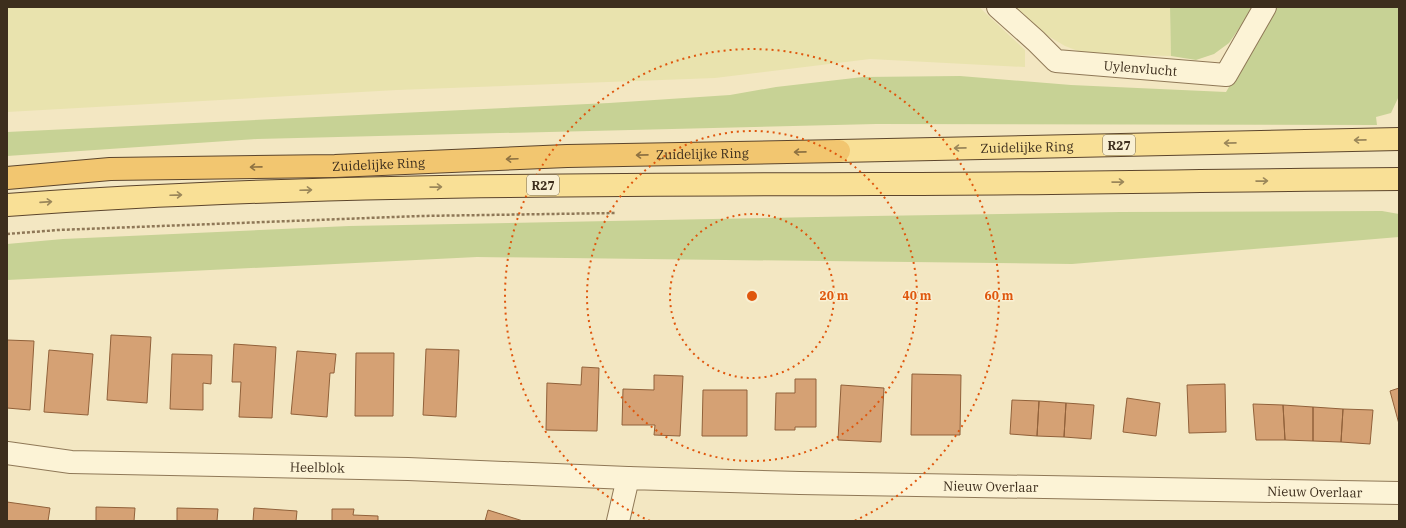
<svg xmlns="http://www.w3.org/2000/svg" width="1406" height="528" viewBox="0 0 1406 528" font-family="'IBM Plex Serif',serif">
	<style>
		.farmland { fill: #e9e3ae }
		.green { fill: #c7d295 }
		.building { fill: #d5a174; stroke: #91613a }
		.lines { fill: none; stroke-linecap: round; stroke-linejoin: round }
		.minor-casing { stroke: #8f7857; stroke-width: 24 }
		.primary-casing { stroke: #5c452c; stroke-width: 24 }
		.trunk-casing { stroke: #5c452c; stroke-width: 24 }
		.path { stroke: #8f7857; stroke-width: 2.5; stroke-dasharray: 3 2; stroke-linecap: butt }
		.minor { stroke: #fcf3d6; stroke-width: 22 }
		.primary { stroke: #f9e096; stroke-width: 22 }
		.trunk { stroke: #f2c670; stroke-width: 22 }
		.oneway { stroke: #9b875a }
		.oneway2 { stroke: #8e7242 }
		.ring { fill: none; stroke: #df570d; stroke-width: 2; stroke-dasharray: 2 4 }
		.labels { text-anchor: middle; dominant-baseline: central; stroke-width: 3; stroke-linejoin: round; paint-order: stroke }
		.shield { fill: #f9f0d3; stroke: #756854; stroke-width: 1 }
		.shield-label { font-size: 12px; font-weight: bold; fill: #3d2e1d }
		.street-label { font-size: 13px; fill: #3d2e1d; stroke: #f9f0d3 }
		.centre { fill: #df570d; stroke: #f9f0d3; stroke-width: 2 }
		.ring-label { font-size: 12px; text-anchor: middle; font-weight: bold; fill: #df570d; stroke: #f9f0d3; stroke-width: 3; stroke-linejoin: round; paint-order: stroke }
	</style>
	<rect width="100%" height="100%" fill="#f3e7c2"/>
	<!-- farmland -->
	<path class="farmland" d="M7,7H979L1025,50V67L870,59L715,78L397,90L7,112Z
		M1013,7H1170L1171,56L1086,54L1065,46L1043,33Z"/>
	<!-- green -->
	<path class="green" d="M1170,7H1254L1229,43L1214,54L1196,60L1171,56Z
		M1277,7H1399V96L1391,113L1376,117L1377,125L876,124L257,139L7,156V132L609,103L730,95L776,87L863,77L960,76L1071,85L1226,92Z
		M1382,211L1399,214V237L1072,264L477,257L7,280V244L63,239L349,226L872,216L1120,212Z"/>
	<!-- building -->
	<path class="building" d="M111,335L151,337L147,403L107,400Z
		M7,340L34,341L30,410L7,408Z
		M234,344L276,347L272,418L239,417L241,382H232Z
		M426,349L459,350L456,417L423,415Z
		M49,350L93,354L88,415L44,412Z
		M297,351L336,354L334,373H330L327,417L291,414Z
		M356,353H394L393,416H355Z
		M172,354L212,355L211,384L203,383V410L170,409Z
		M582,367L599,368L597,431L546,430L547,383L581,385Z
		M912,374L961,375L960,435H911Z
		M654,375L683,376L680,436L654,435L655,425H622L623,389L654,390Z
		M795,379H816V427H795V430H775L776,393H795Z
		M1225,384L1226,432L1189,433L1187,385Z
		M841,385L884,388L881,442L838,440Z
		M1399,388V424L1390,391Z
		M703,390H747V436H702Z
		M1127,398L1160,403L1156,436L1123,432Z
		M1012,400L1039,401L1037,436L1010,434Z
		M1039,401L1066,403L1064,437L1037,436Z
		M1066,403L1094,405L1091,439L1064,437Z
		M1253,404L1283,405L1285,440H1256Z
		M1283,405L1313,407V441L1285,440Z
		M1313,407L1343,409L1341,442L1313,441Z
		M1343,409L1373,410L1370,444L1341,442Z
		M7,502L50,508L48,521H7Z
		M96,507L135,508L134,521H96Z
		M177,508L218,509L217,521H177Z
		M254,508L297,511L296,521H253Z
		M332,509H354L353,515L378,516V521H332Z
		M488,510L523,521H485Z"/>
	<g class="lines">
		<defs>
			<g id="minor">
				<path id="s1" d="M998,7L1036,41L1056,61L1226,75L1265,7"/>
				<path id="s2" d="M7,453L71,462L408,469L628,478"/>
				<path id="s3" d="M618,521L628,478L800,483L1399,493"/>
			</g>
			<g id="primary">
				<path id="s4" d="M839,151L1399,139"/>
				<path d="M7,205C295,184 585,185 874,184C1049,184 1224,180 1399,179"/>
			</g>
			<g id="trunk">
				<path id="s5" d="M7,178L110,169L335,166L567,156L839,151"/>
			</g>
		</defs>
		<!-- minor casing -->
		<use href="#minor" class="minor-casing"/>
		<!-- primary casing -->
		<use href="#primary" class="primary-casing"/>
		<!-- trunk casing -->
		<use href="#trunk" class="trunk-casing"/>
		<!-- path -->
		<path class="path" d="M7,234L58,230L420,216L616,213"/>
		<!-- minor -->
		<use href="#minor" class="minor"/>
		<!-- primary -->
		<use href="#primary" class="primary"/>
		<!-- trunk -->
		<use href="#trunk" class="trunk"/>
	</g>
	<!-- one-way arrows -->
	<defs><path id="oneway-shaft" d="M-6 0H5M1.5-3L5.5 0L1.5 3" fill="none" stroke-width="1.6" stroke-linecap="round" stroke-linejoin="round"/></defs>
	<g class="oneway">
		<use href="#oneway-shaft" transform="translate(1360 140) rotate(179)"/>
		<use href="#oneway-shaft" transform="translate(1230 143) rotate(179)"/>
		<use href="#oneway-shaft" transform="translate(960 148) rotate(179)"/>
		<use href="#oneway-shaft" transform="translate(1262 181) rotate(-1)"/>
		<use href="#oneway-shaft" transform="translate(1118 182) rotate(-1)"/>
		<use href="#oneway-shaft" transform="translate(436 187) rotate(-1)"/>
		<use href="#oneway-shaft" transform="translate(306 190) rotate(-2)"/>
		<use href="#oneway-shaft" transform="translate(176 195) rotate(-2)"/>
		<use href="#oneway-shaft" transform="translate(46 202) rotate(-4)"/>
	</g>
	<g class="oneway2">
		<use href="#oneway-shaft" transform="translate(800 152) rotate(179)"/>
		<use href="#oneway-shaft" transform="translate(642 155) rotate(179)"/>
		<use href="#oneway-shaft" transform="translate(512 159) rotate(178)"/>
		<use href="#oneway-shaft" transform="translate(256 167) rotate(179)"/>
	</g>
	<!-- distance rings -->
	<g class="ring">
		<circle cx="752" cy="296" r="82"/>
		<circle cx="752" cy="296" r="165"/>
		<path d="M650 521A247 247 0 1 1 854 521"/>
	</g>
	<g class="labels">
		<!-- shield labels -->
		<g class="shield">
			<rect x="1103" y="135" width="32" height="20" rx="3"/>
			<rect x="527" y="175" width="32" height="20" rx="3"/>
		</g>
		<g class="shield-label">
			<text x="1119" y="145">R27</text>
			<text x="543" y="185">R27</text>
		</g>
		<!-- street labels -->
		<g class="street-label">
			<text stroke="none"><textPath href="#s1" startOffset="164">Uylenvlucht</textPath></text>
			<text stroke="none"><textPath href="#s4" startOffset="188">Zuidelijke Ring</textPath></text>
			<text stroke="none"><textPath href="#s5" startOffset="696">Zuidelijke Ring</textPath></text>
			<text stroke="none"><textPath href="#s5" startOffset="372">Zuidelijke Ring</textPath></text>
			<text stroke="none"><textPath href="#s2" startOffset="311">Heelblok</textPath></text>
			<text stroke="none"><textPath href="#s3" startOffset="407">Nieuw Overlaar</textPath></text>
			<text stroke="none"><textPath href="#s3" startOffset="731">Nieuw Overlaar</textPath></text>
		</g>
	</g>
	<circle cx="752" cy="296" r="6" class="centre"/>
	<g class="ring-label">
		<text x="834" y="300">20 m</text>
		<text x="917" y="300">40 m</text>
		<text x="999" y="300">60 m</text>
	</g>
	<!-- border -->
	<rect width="1406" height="528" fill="none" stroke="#3d2e1d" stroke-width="16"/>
</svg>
